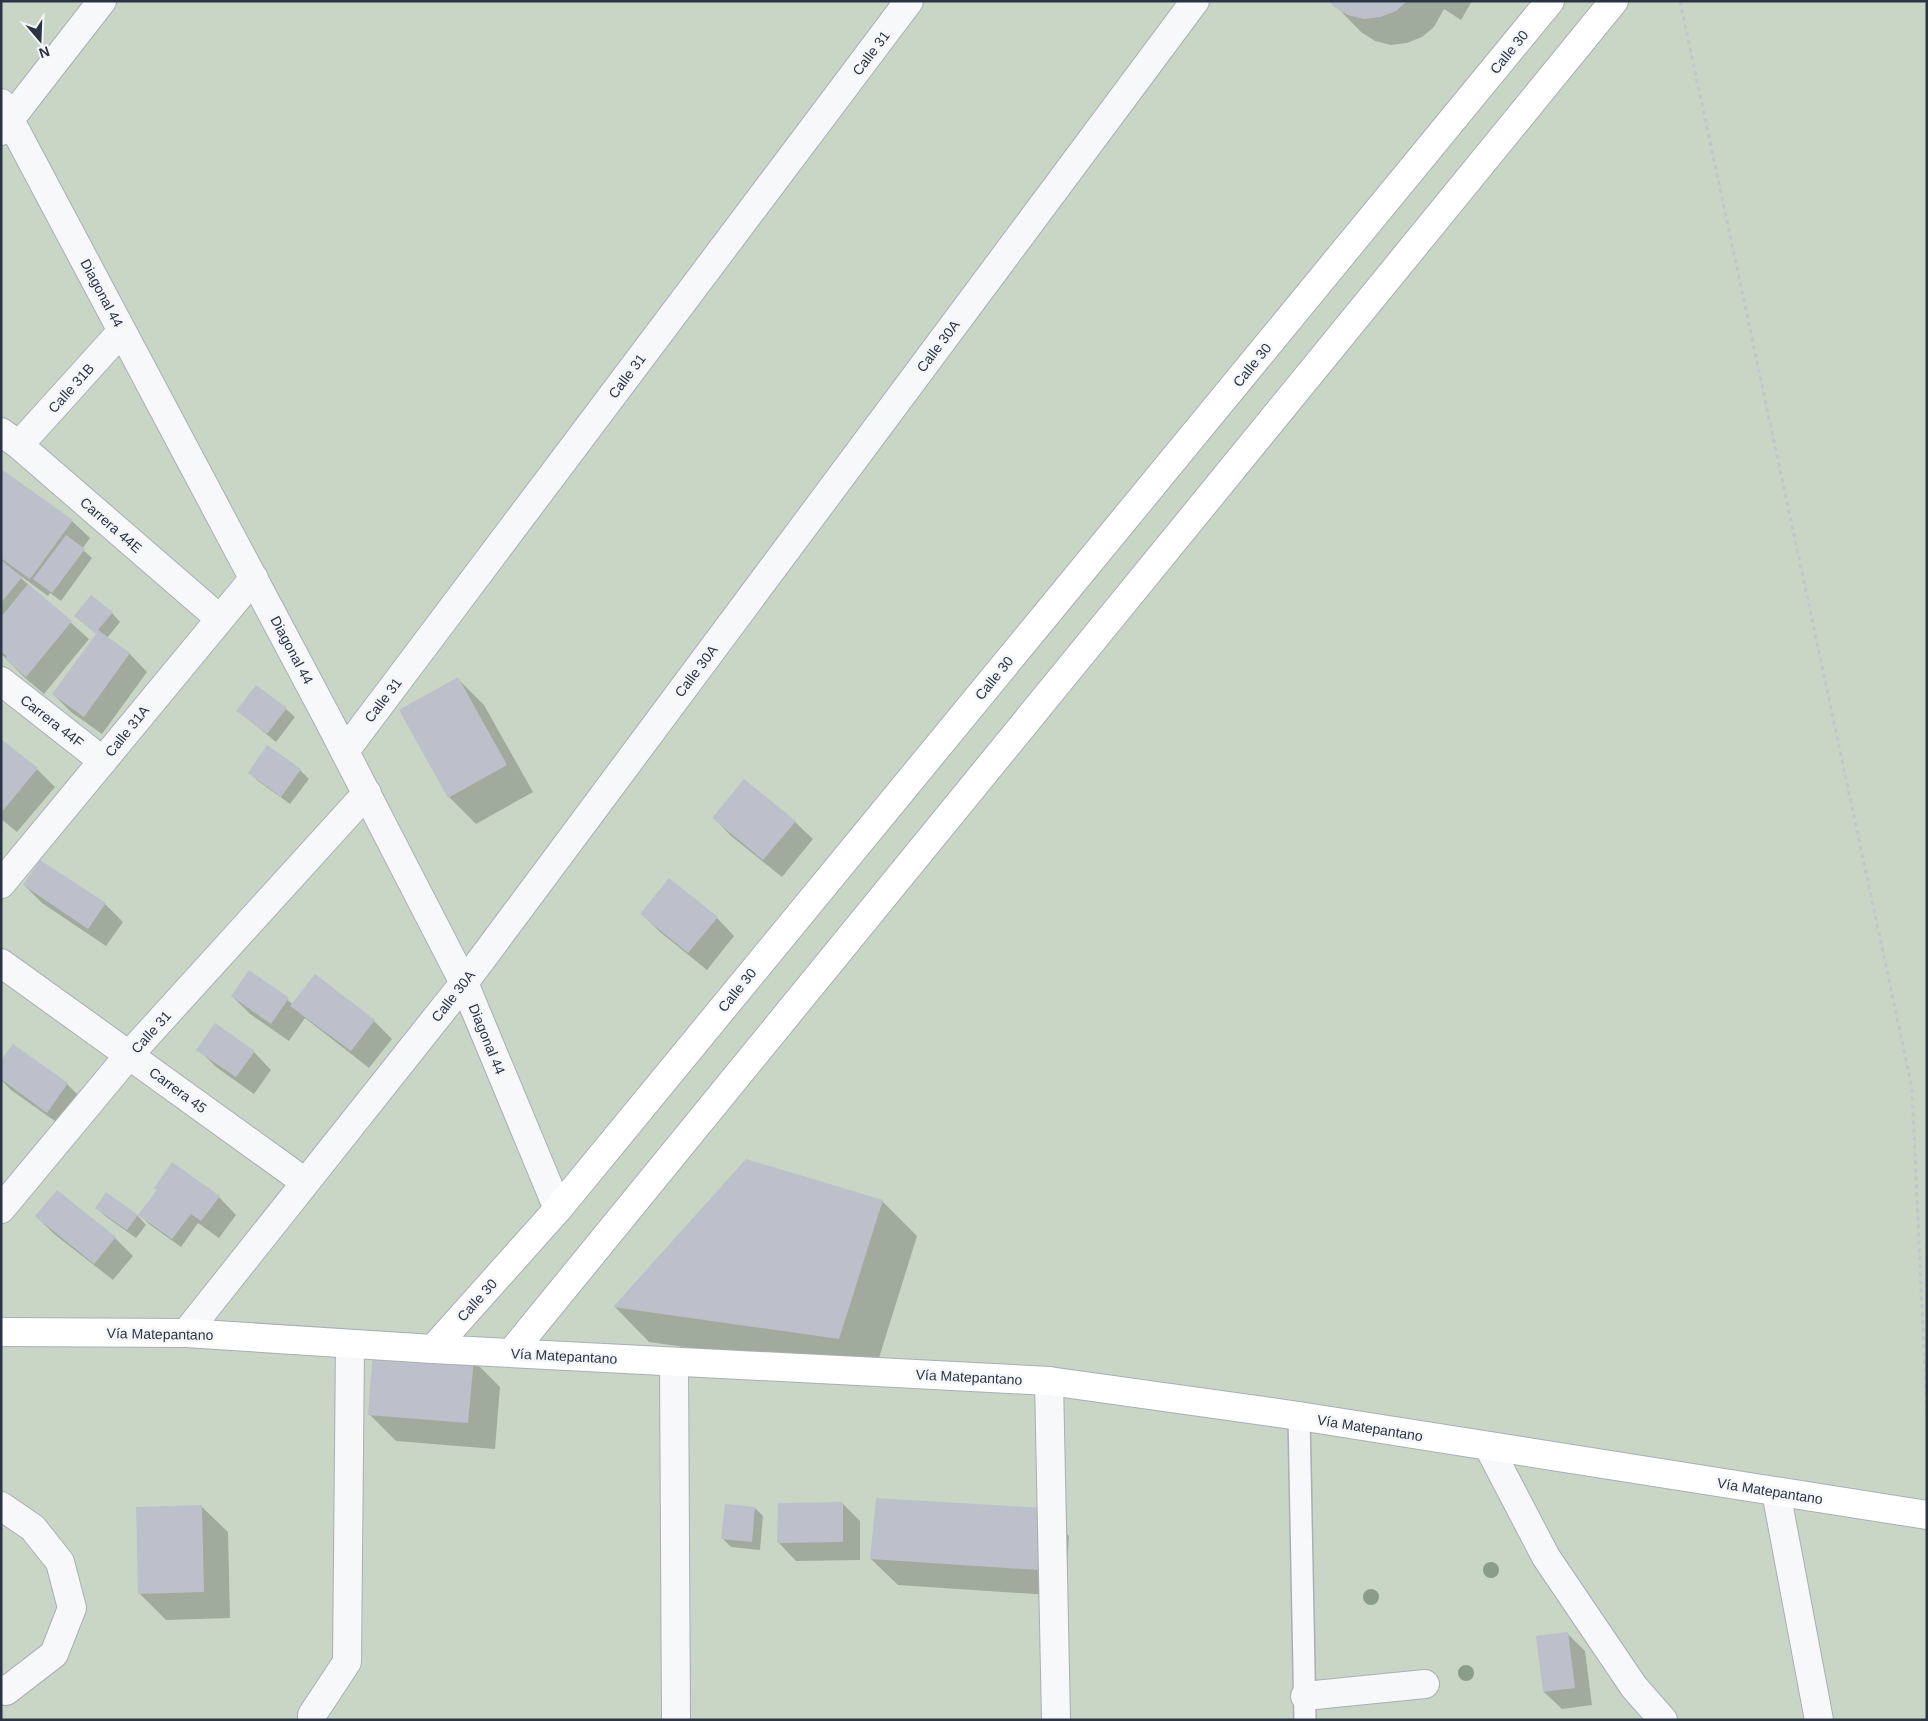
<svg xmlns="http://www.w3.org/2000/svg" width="1928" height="1721" viewBox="0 0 1928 1721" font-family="Arial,sans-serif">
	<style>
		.green { fill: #c9d6c5 }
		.shadow { fill: #0003 }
		.building { fill: #bbc0ca }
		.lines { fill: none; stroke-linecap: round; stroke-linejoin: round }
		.service-casing { stroke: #a9aeb7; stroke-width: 24 }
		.minor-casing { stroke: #a9aeb7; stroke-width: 30 }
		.secondary-casing { stroke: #a9aeb7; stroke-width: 30 }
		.path { stroke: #c2c5cb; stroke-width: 3; stroke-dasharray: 4 4; stroke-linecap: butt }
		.service { stroke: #f7f8fa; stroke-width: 21 }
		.minor { stroke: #f7f8fa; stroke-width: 28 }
		.secondary { stroke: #fff; stroke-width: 28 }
		.tree { fill: #899d89 }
		.labels { text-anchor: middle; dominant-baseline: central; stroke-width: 5; stroke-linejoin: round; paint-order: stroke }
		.street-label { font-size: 14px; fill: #2b3445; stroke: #f4f6f9 }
	</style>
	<rect width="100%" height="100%" fill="#e4e7ec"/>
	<!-- green -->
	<path class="green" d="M1,1H1927V1720H1Z"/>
	<!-- shadow -->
	<path class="shadow" d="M1331,1H1472L1461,20L1444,9L1434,27L1422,37L1407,43L1391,45L1375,41L1361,32Z
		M1,470L72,521L90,538L82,549L92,558L61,601L50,593L48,596L22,577L21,578L89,639L44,694L24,677L1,654Z
		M112,613L120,622L107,638L130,654L147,672L102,734L71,712L53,694L97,634L84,624Z
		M458,679L484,705L533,792L476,824L449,797Z
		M286,709L295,717L276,742L238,711Z
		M1,740L37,769L55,787L17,832L1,819Z
		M300,770L309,779L290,804L258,781L249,772Z
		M714,818L795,822L813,839L782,877L731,836Z
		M24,885L105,904L123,922L106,946L42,903Z
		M642,914L717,918L734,936L707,970L660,932Z
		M249,972L293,1004L315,976L374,1021L392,1039L369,1068L305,1018L289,1041L250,1014L232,996Z
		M13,1045L67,1084L85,1102L66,1129L11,1090L1,1080V1062Z
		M198,1049L254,1052L271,1070L254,1094L216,1067Z
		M746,1160L882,1201L917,1236L874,1374L649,1342L615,1307Z
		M57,1191L115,1238L133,1256L113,1280L54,1234L36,1216Z
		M107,1194L138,1216L146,1225L136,1238L105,1216L97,1208Z
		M219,1197L236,1215L219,1238L198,1223L181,1247L149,1224L140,1215Z
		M473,1360L500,1387L495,1449L396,1441L369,1414Z
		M842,1503L860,1521V1560L796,1561L779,1543Z
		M201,1506L228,1532L230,1618L166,1620L140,1594Z
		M755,1508L763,1516L760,1550L731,1547L722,1538Z
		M1042,1509L1069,1536L1065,1596L898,1585L871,1559Z
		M1567,1633L1585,1651L1592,1705L1562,1709L1544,1692Z"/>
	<!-- building -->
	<path class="building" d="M1329,1H1407L1396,11L1380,17L1364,19L1347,15L1333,6Z
		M1,469L73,520L30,579L1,558Z
		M66,535L85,549L52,593L33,579Z
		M1,560L22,577L1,603Z
		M28,584L72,621L26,677L5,659L7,656L1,652V617Z
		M91,595L113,612L98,630L130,653L84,717L52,694L96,634L74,616Z
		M458,677L507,765L448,798L399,710Z
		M256,685L287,708L267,734L236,711Z
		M1,739L38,768L1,813Z
		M267,745L301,769L281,797L248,773Z
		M744,779L796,821L763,860L712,818Z
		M40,860L106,903L88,929L23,885Z
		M669,878L718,917L688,953L640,914Z
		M249,970L289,998L271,1024L231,996Z
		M315,974L375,1020L351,1051L290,1006Z
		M215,1023L255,1051L236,1077L196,1050Z
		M13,1044L68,1083L47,1113L1,1079V1060Z
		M746,1159L883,1200L839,1339L613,1307Z
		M172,1162L220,1196L201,1221L191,1214L172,1239L138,1215L157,1190L154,1188Z
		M57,1190L116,1237L94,1264L35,1216Z
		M106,1192L138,1215L127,1230L95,1208Z
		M373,1351L474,1359L468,1423L368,1415Z
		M876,1498L1043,1508L1039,1570L870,1559Z
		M843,1502V1542L777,1543L778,1503Z
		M725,1504L755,1507L752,1542L721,1539Z
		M202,1505L204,1592L138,1594L136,1507Z
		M1568,1632L1575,1688L1543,1692L1536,1636Z"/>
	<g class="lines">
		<defs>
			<path id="service" d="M1299,1416L1305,1720"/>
			<path id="minor" d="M1,103L328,719L464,983L558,1209
				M1,131L102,1
				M1,432L19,445L220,619
				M19,445L122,331
				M1,681L103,761
				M345,751L909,1
				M1,884L254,578
				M1,963L305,1182
				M1,1209L129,1055L367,793
				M186,1333L464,983L1195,1
				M674,1362L676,1720
				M1049,1381L1056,1720
				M1488,1446L1546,1557L1634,1687L1663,1720
				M1776,1492L1819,1720
				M1,1506L33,1528L60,1562L72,1608L54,1654L6,1691L1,1689
				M1305,1696L1425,1684
				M312,1720V1715L347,1662L350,1344"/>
			<path id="secondary" d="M1,1332L186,1333L433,1349L1049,1381L1299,1416L1927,1515
				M433,1349L558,1209L1550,1
				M511,1353L1614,1"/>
		</defs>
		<!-- service casing -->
		<use href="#service" class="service-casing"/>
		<!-- minor casing -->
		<use href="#minor" class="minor-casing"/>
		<!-- secondary casing -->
		<use href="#secondary" class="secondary-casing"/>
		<!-- path -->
		<path class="path" d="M1680,1L1912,1088L1927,1418"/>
		<!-- service -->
		<use href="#service" class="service"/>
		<!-- minor -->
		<use href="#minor" class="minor"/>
		<!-- secondary -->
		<use href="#secondary" class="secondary"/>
	</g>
	<!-- trees -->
	<g class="tree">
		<circle cx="1491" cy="1570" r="8"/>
		<circle cx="1371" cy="1597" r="8"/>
		<circle cx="1466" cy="1673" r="8"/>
	</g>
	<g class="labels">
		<!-- street labels -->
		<g class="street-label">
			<text transform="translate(1509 52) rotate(-51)">Calle 30</text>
			<text transform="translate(871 53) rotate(-53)">Calle 31</text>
			<text transform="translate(102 293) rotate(62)">Diagonal 44</text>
			<text transform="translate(938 346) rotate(-53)">Calle 30A</text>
			<text transform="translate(1252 365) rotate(-51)">Calle 30</text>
			<text transform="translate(627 376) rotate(-53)">Calle 31</text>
			<text transform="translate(71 388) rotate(-48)">Calle 31B</text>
			<text transform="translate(111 525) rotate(41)">Carrera 44E</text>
			<text transform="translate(292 650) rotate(62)">Diagonal 44</text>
			<text transform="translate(696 671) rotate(-53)">Calle 30A</text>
			<text transform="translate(994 678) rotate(-51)">Calle 30</text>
			<text transform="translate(383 700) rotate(-53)">Calle 31</text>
			<text transform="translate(52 721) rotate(38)">Carrera 44F</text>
			<text transform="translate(127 731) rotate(-51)">Calle 31A</text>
			<text transform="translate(737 990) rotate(-51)">Calle 30</text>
			<text transform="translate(453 996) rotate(-52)">Calle 30A</text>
			<text transform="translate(151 1032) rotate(-48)">Calle 31</text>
			<text transform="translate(487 1039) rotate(68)">Diagonal 44</text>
			<text transform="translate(178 1090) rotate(36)">Carrera 45</text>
			<text transform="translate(477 1300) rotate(-48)">Calle 30</text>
			<text transform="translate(160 1334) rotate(1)">Vía Matepantano</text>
			<text transform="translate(564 1356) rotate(3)">Vía Matepantano</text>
			<text transform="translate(969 1377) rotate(3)">Vía Matepantano</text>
			<text transform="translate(1370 1428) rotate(9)">Vía Matepantano</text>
			<text transform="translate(1770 1491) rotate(9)">Vía Matepantano</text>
		</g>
	</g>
	<!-- border -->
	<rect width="1928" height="1721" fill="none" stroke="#2b3445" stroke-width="5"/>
	<!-- north arrow -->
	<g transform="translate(40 40) rotate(161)" stroke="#f4f6f9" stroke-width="4" paint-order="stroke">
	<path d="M0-4L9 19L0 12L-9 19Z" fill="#2b3445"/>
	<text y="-8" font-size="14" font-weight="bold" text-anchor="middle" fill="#2b3445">N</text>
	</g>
</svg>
